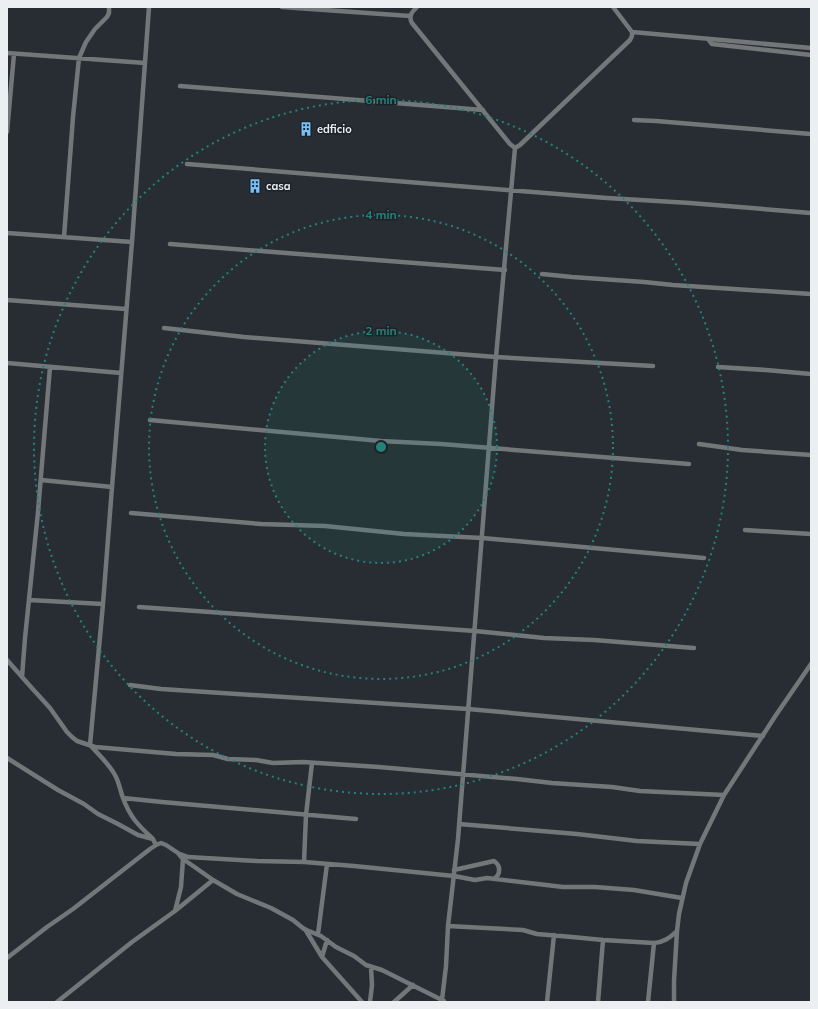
<svg xmlns="http://www.w3.org/2000/svg" width="818" height="1009" viewBox="0 0 818 1009" font-family="Mulish,sans-serif">
	<style>
		.lines { fill: none; stroke-linecap: round; stroke-linejoin: round }
		.street { stroke: #74777a; stroke-width: 4.5 }
		.ring { fill: none; stroke: #25827b; stroke-width: 2; stroke-dasharray: 2 4 }
		.labels { text-anchor: middle; dominant-baseline: central; stroke-width: 3; stroke-linejoin: round; paint-order: stroke }
		.poi-label { font-size: 11px; font-weight: bold; fill: #ebeff2; stroke: #1d2328; text-anchor: start }
		.centre { fill: #25827b; stroke: #1d2328; stroke-width: 2 }
		.ring-label { font-size: 12px; text-anchor: middle; font-weight: bold; fill: #25827b; stroke: #1d2328; stroke-width: 3; stroke-linejoin: round; paint-order: stroke }
	</style>
	<rect width="100%" height="100%" fill="#272d32"/>
	<g class="lines">
		<!-- street -->
		<path class="street" d="M282,7L410,16
			M417,7C412,12 408,16 412,23L510,144L515,148L520,145L630,40L632,36V32L613,7
			M632,32L811,48
			M708,39L712,44L811,55
			M7,53L145,63
			M180,86L483,110
			M634,120L656,121L811,134
			M7,132L14,54
			M187,164L607,198L690,203L811,213
			M7,233L132,242
			M64,237L73,117L79,58L86,42L95,29L107,17L109,13V7
			M170,244L505,270
			M542,274L572,277L644,282L673,285L811,294
			M7,300L126,309
			M164,328L244,337L496,357L653,366
			M7,363L121,373
			M718,367L766,370L811,374
			M150,420L381,441L441,444L689,464
			M699,444L742,450L811,455
			M41,480L112,487
			M131,513L261,524L325,526L404,534L482,538L704,558
			M745,530L811,534
			M29,600L103,604
			M139,607L475,631L544,638L594,640L694,648
			M7,660L30,686L50,708L67,732L72,737L77,741L95,747L176,754L213,755L228,759L256,760L273,763L303,762L379,767L517,779L552,783L612,787L640,791L724,795
			M22,677L25,638L38,512L50,367
			M130,685L161,689L468,709L763,736
			M90,745L103,604L112,487L132,242L149,7
			M91,746C99,755 109,764 115,775C119,782 120,790 123,798C130,817 138,825 152,838
			M7,758L58,790L84,804L98,814L118,824L138,835L153,839L156,845
			M123,798L162,802L356,819
			M459,824L577,834L637,841L700,844
			M180,854L188,857L257,861L304,862L354,866L454,876L475,880L487,878L563,887H595L634,890L682,898
			M304,862L306,815L312,763
			M454,870L494,861C500,865 500,870 498,875L494,879
			M175,911L181,887L183,859
			M448,926L523,930L537,934L572,937L603,940L654,943C665,942 669,938 677,931
			M305,929L322,957L362,1002
			M318,934L327,864
			M322,957L327,940
			M7,958L47,927L73,909L150,849L156,845L161,843L166,845L178,853L183,859L196,868L213,880L237,894L271,908L293,920L304,929L321,936L336,947L354,956L366,965L382,970L444,1001
			M57,1002L132,942L175,911L213,880
			M370,1002L372,985L371,967
			M394,1002L413,985
			M444,1002L442,1000L446,966L448,926L458,839L496,357L515,148
			M547,1002L554,935
			M598,1002L603,940
			M648,1002L654,943
			M674,1002V981L677,931L679,914L686,883L700,844L724,795L776,715L811,664"/>
	</g>
	<!-- distance rings -->
	<circle cx="381" cy="447" r="116" fill="#25827b" fill-opacity=".12"/>
	<g class="ring">
		<circle cx="381" cy="447" r="116"/>
		<circle cx="381" cy="447" r="232"/>
		<circle cx="381" cy="447" r="347"/>
	</g>
	<!-- icons -->
	<defs>
		<symbol id="building-bare" viewBox="-9 -9 18 18"><path d="M-4-6H4V6H1V3H-1V6H-4ZM-2.5-4.3h1.7v1.8h-1.7ZM.8-4.3h1.7v1.8H.8ZM-2.5-1h1.7V.8h-1.7ZM.8-1h1.7V.8H.8Z" fill="#77c0f7" stroke="#1d2328" stroke-width="2.5" paint-order="stroke"/></symbol>
	</defs>
	<g fill-rule="evenodd">
		<use href="#building-bare" x="296" y="119" width="20" height="20"/>
		<use href="#building-bare" x="245" y="176" width="20" height="20"/>
	</g>
	<g class="labels">
		<!-- poi labels -->
		<g class="poi-label">
			<text x="317" y="129">edficio</text>
			<text x="266" y="186">casa</text>
		</g>
	</g>
	<circle cx="381" cy="447" r="6" class="centre"/>
	<g class="ring-label">
		<text x="381" y="104">6 min</text>
		<text x="381" y="219">4 min</text>
		<text x="381" y="335">2 min</text>
	</g>
	<!-- border -->
	<rect width="818" height="1009" fill="none" stroke="#ebeff2" stroke-width="16"/>
</svg>
